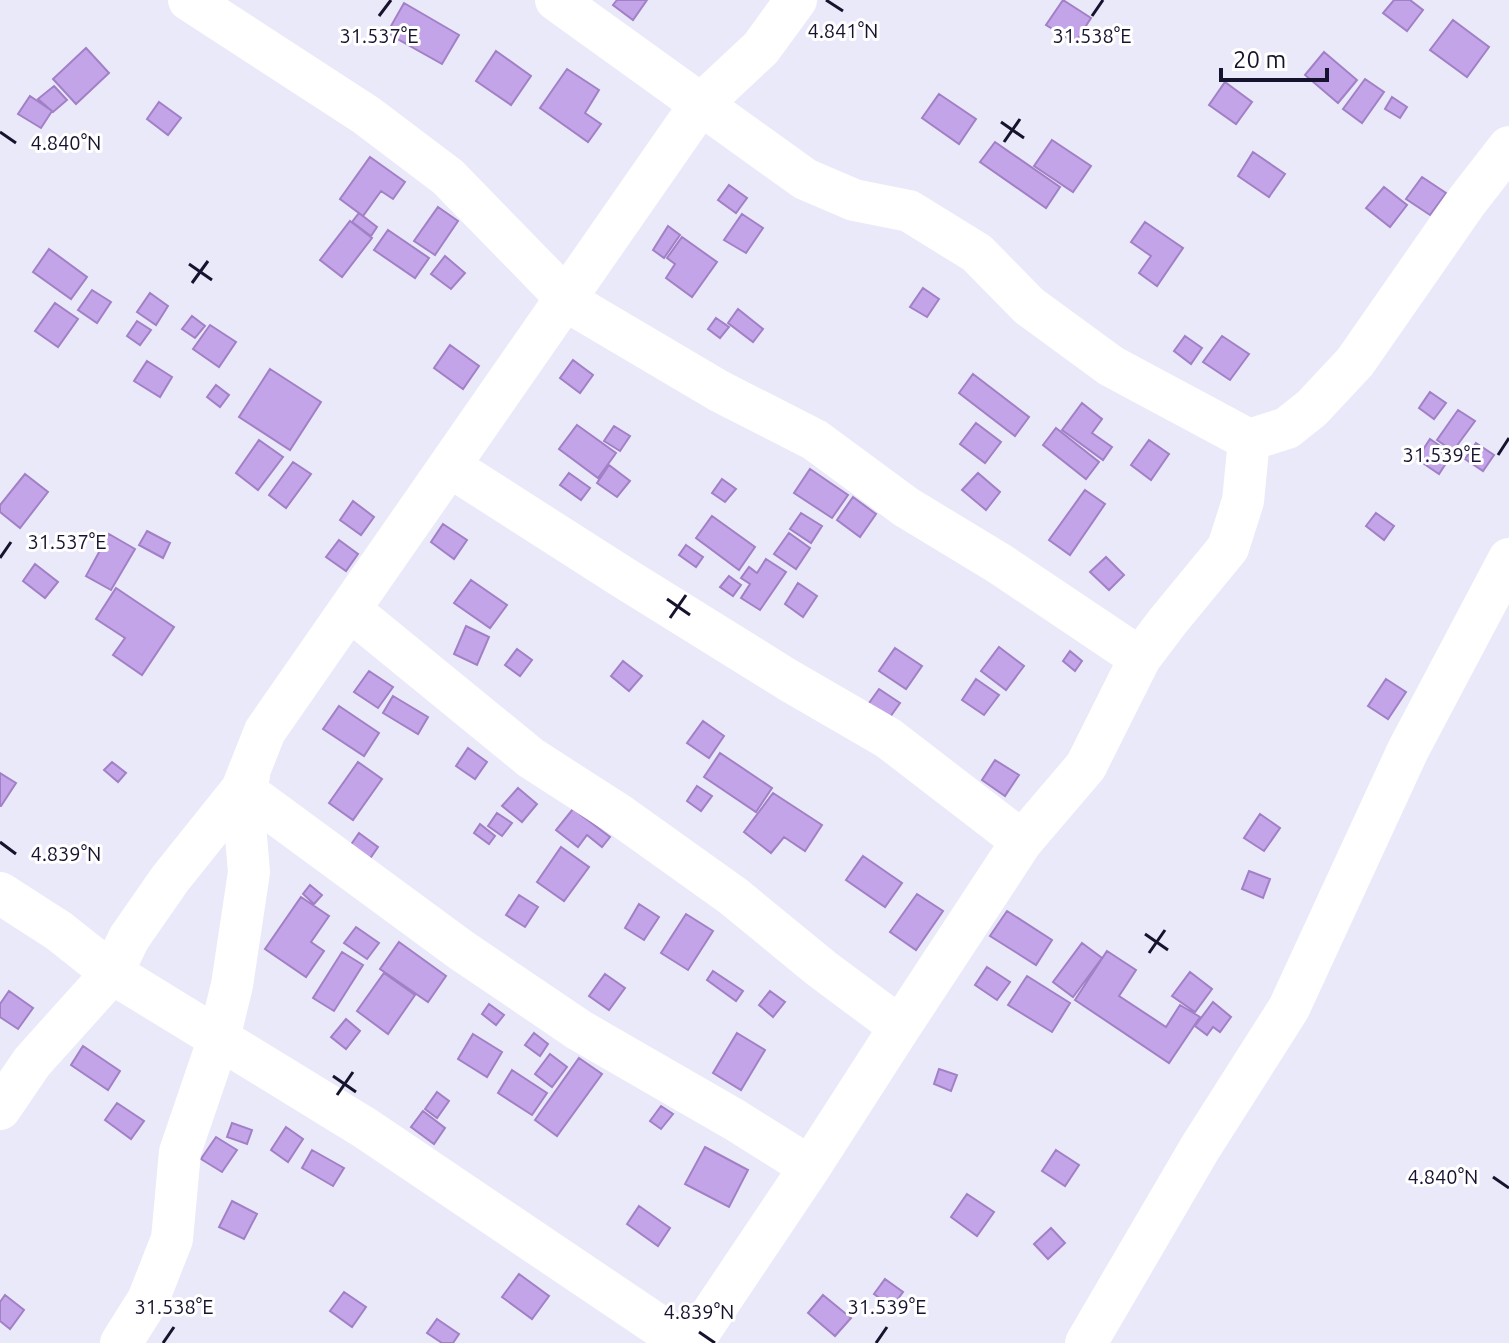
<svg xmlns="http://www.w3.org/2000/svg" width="1509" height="1343" viewBox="0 0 1509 1343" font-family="Ubuntu,sans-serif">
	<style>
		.building { fill: #c4a4e9; stroke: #a280c6; stroke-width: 2 }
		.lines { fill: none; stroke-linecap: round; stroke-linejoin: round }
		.minor { stroke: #fff; stroke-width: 42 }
		.ticks { fill: none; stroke: #16132f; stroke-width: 3 }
		.ticks-label { font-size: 20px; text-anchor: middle; fill: #16132f; stroke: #fff; stroke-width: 6; stroke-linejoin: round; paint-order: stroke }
	</style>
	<rect width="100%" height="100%" fill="#e9e9f9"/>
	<!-- building -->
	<path class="building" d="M617,0H647L633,20L613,5Z
		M1063,0L1091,18L1075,43L1046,25Z
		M1394,0H1410L1423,10L1407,31L1383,13Z
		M404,3L459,35L442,64L387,33Z
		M1453,20L1489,47L1467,77L1430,50Z
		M86,48L109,73L76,104L53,79Z
		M496,51L531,76L511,105L476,81Z
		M1324,52L1357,80L1338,103L1305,75Z
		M567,69L599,90L585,113L601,124L588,142L540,108Z
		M1365,79L1384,92L1362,123L1343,109Z
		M1225,82L1252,102L1236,124L1209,105Z
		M54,86L67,100L53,112L38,99Z
		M939,94L976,119L959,144L922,118Z
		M30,96L52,111L41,128L18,114Z
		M1392,97L1407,107L1400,118L1385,109Z
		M159,102L181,118L168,135L147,119Z
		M1052,140L1091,166L1073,192L1034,166Z
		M995,142L1060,187L1046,208L980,162Z
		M1253,152L1285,174L1269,197L1238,176Z
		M370,157L405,182L393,199L381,191L363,216L340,199Z
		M1422,177L1446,193L1430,215L1406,199Z
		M729,185L747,198L736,213L718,200Z
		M1384,187L1407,205L1390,227L1366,208Z
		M438,207L458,221L435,255L414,241Z
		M359,213L377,227L371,236L352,222Z
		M742,214L763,228L746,253L724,240Z
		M350,221L372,238L342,277L320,260Z
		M1145,222L1183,248L1157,286L1139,273L1151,256L1131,242Z
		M668,226L680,235L664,258L653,250Z
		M388,230L429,258L415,278L374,250Z
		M682,237L717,262L692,297L666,278L675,264L667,258Z
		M49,249L87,277L71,299L33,272Z
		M445,256L465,273L451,289L431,274Z
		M923,288L939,299L927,317L910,307Z
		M92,290L111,302L97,323L78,310Z
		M150,293L168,306L156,325L137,312Z
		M55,303L78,319L58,347L35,331Z
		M738,309L763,329L753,342L728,323Z
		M192,316L205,326L195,338L182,329Z
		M716,318L729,327L720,338L708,329Z
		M137,321L151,330L140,345L127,336Z
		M210,325L236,342L219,367L193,349Z
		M1185,336L1202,348L1191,364L1174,351Z
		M1222,336L1249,354L1230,380L1203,362Z
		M450,345L479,366L463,389L434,368Z
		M573,360L593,375L580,393L560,378Z
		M147,361L172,377L160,397L134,381Z
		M270,369L321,402L290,450L239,417Z
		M973,374L1029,417L1015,436L959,393Z
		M216,385L229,395L220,407L207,397Z
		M1430,392L1446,403L1434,419L1419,408Z
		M1082,403L1102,419L1092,433L1112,447L1103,460L1062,430Z
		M1458,410L1475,421L1453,451L1437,440Z
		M976,423L1001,442L985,463L960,444Z
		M577,425L616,453L598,478L559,449Z
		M614,426L630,436L620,451L604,441Z
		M1056,428L1099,462L1086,479L1043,445Z
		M1430,439L1452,454L1439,474L1417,459Z
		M259,440L283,457L258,490L236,473Z
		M1149,440L1169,454L1151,480L1131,465Z
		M1476,443L1494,455L1483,471L1465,459Z
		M293,462L311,474L286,508L269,495Z
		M609,465L630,481L617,497L597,483Z
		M810,469L848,495L832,518L794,493Z
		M569,473L590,488L581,500L560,485Z
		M978,473L1000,492L986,510L962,490Z
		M25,474L48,492L20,528L0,512V505Z
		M722,479L736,489L725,502L712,493Z
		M1085,490L1105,504L1070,555L1049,540Z
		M853,497L876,514L860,537L837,520Z
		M353,501L374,517L361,535L340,520Z
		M801,513L822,526L811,543L790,529Z
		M1376,513L1394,526L1384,540L1366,526Z
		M712,516L755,547L739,570L696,538Z
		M443,524L467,540L454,559L431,542Z
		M147,531L170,543L163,558L139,545Z
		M789,533L810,548L796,569L774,554Z
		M109,534L135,549L111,590L86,576Z
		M339,540L358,554L346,571L326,557Z
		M686,545L703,557L696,567L679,555Z
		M1106,557L1124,575L1109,590L1090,572Z
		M766,559L786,572L760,610L741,598L750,584L741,578L749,567L757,573Z
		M35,564L58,582L45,598L23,581Z
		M729,576L741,585L733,596L720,587Z
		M471,580L507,605L490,628L454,603Z
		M798,583L817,596L803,617L785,604Z
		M116,588L174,627L142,675L113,655L125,638L96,619Z
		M466,626L489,637L477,665L454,654Z
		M999,647L1024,666L1006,690L981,671Z
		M895,648L922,666L906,689L879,671Z
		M517,649L532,660L520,676L505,665Z
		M1070,651L1082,661L1075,671L1063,661Z
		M623,661L642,676L629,691L611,676Z
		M369,671L393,687L378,708L354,692Z
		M976,679L999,695L984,715L962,700Z
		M1386,679L1406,692L1388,719L1368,706Z
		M879,689L900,703L888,720L867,706Z
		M393,696L428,717L418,734L383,713Z
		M339,706L379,733L364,756L323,729Z
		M703,721L724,736L709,758L687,743Z
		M468,748L487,762L475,779L456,766Z
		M720,753L772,788L756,812L704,777Z
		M995,760L1019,775L1005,796L982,780Z
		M112,762L126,773L118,782L104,770Z
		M358,762L382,779L353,820L329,803Z
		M0,773L16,783L1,806H0Z
		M697,786L712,796L701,811L687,801Z
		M518,788L537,804L522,822L502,806Z
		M773,793L822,825L805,851L784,837L771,853L744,832Z
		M573,809L610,837L602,847L587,835L578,847L556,830Z
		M497,813L512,823L502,836L488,826Z
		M1260,814L1280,828L1264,851L1244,838Z
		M480,824L495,836L489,844L474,833Z
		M359,833L378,847L369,860L350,846Z
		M561,847L589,867L564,901L537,882Z
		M863,856L902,883L885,907L846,880Z
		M1249,871L1270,879L1263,898L1242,889Z
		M310,885L322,895L314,904L303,894Z
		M917,894L943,911L916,950L890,932Z
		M519,895L538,907L525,927L506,915Z
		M301,897L329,916L311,942L324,951L306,977L265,949Z
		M639,904L659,917L644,940L625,928Z
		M1007,911L1052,940L1036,965L990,936Z
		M686,914L713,931L688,970L661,953Z
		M356,927L379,943L367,959L344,943Z
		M399,942L446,976L428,1002L380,969Z
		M1082,943L1102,958L1073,997L1053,982Z
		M1107,951L1136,970L1119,996L1166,1027L1180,1005L1200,1017L1169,1063L1075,1000Z
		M342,952L363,965L334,1011L313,998Z
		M987,967L1010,982L997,1000L975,985Z
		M713,971L743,991L736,1001L707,980Z
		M1190,972L1212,989L1195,1012L1172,996Z
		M384,973L415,995L388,1034L357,1011Z
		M605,974L625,988L609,1010L589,996Z
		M1027,976L1070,1003L1052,1032L1008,1005Z
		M9,991L33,1008L18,1029L0,1017V1004Z
		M770,991L785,1002L773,1017L759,1005Z
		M1213,1002L1231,1017L1220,1032L1213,1027L1207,1035L1195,1026Z
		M489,1004L504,1015L496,1025L482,1014Z
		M346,1019L360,1031L346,1049L331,1037Z
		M534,1033L548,1044L540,1056L525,1045Z
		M737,1033L765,1050L741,1090L713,1073Z
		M473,1034L502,1052L487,1077L458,1059Z
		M83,1046L120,1071L108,1090L71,1065Z
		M550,1054L567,1067L552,1087L535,1074Z
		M579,1058L602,1074L557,1136L535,1120Z
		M939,1069L957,1075L951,1091L934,1084Z
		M512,1070L547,1093L532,1115L498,1093Z
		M437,1092L449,1101L437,1118L425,1109Z
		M117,1103L144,1121L131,1139L105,1120Z
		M661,1106L673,1114L661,1129L650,1121Z
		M423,1111L445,1128L434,1144L411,1127Z
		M232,1123L252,1130L247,1144L227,1137Z
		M286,1127L303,1139L288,1162L271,1150Z
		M216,1137L237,1150L222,1172L201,1159Z
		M705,1147L748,1170L729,1207L685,1184Z
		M312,1150L344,1168L333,1186L302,1168Z
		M1056,1150L1079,1165L1065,1186L1042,1171Z
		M967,1194L994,1212L977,1236L951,1217Z
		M232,1201L257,1214L244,1239L219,1227Z
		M639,1206L670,1228L658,1246L627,1224Z
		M1051,1228L1065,1243L1048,1259L1034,1244Z
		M519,1274L549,1296L532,1319L502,1297Z
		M885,1279L903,1292L892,1307L874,1294Z
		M344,1292L366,1307L352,1327L330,1311Z
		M5,1295L24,1310L10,1329L0,1321V1302Z
		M823,1295L851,1318L835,1336L808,1313Z
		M437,1319L459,1334L453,1343H442L427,1333Z"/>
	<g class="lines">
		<!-- minor -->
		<path class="minor" d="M189,0L366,115L448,177L565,297
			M556,0L805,179L854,200L909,211L977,253L1029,306L1111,366L1249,440
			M565,300L719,391L815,440L906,507L1000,564L1140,658
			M449,466L624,578L788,680L888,738L1022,841
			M350,610L531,758L621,816L733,896L822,969L900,1027L1022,841L1086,766L1140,658L1168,621L1228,548L1243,501L1249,440L1287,428L1312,408L1355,362L1467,201L1509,147
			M242,789L461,950L579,1030L735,1120L810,1167
			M0,893L59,931L112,973L365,1128L684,1343
			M0,1109L32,1062L112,973L129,938L170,879L242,789L265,731L700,105L761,48L796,0
			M121,1343L148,1300L172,1239L180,1152L219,1038L232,985L249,872L242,789L249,776
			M692,1343L810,1167L900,1027
			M1086,1343L1200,1148L1289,1008L1408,750L1509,559"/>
	</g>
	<!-- ticks -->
	<path class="ticks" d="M826,0L843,11M379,16L391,0M1092,16L1103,0M1001,122L1024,138M0,132L16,143M1004,142L1020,119M189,264L212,280M192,283L208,261M1498,455L1509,438M0,558L11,542M667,599L690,615M670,618L686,595M0,842L16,854M1145,934L1168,950M1149,953L1165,930M333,1076L356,1092M337,1095L353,1072M1493,1177L1509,1188M699,1332L715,1343M163,1343L174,1327M876,1343L887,1327"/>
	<g class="ticks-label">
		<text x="843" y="38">4.841°N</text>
		<text x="379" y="43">31.537°E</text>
		<text x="1092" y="43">31.538°E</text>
		<text x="66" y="150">4.840°N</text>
		<text x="1442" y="462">31.539°E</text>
		<text x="67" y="549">31.537°E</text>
		<text x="66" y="861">4.839°N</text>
		<text x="1443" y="1184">4.840°N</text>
		<text x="174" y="1314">31.538°E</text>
		<text x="887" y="1314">31.539°E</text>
		<text x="699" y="1319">4.839°N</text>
	</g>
	<!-- scale -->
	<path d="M1221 68v12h106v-12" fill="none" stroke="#16132f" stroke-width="4"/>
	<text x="1233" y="68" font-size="24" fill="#16132f" stroke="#ffffff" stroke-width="6" paint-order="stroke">20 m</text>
</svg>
